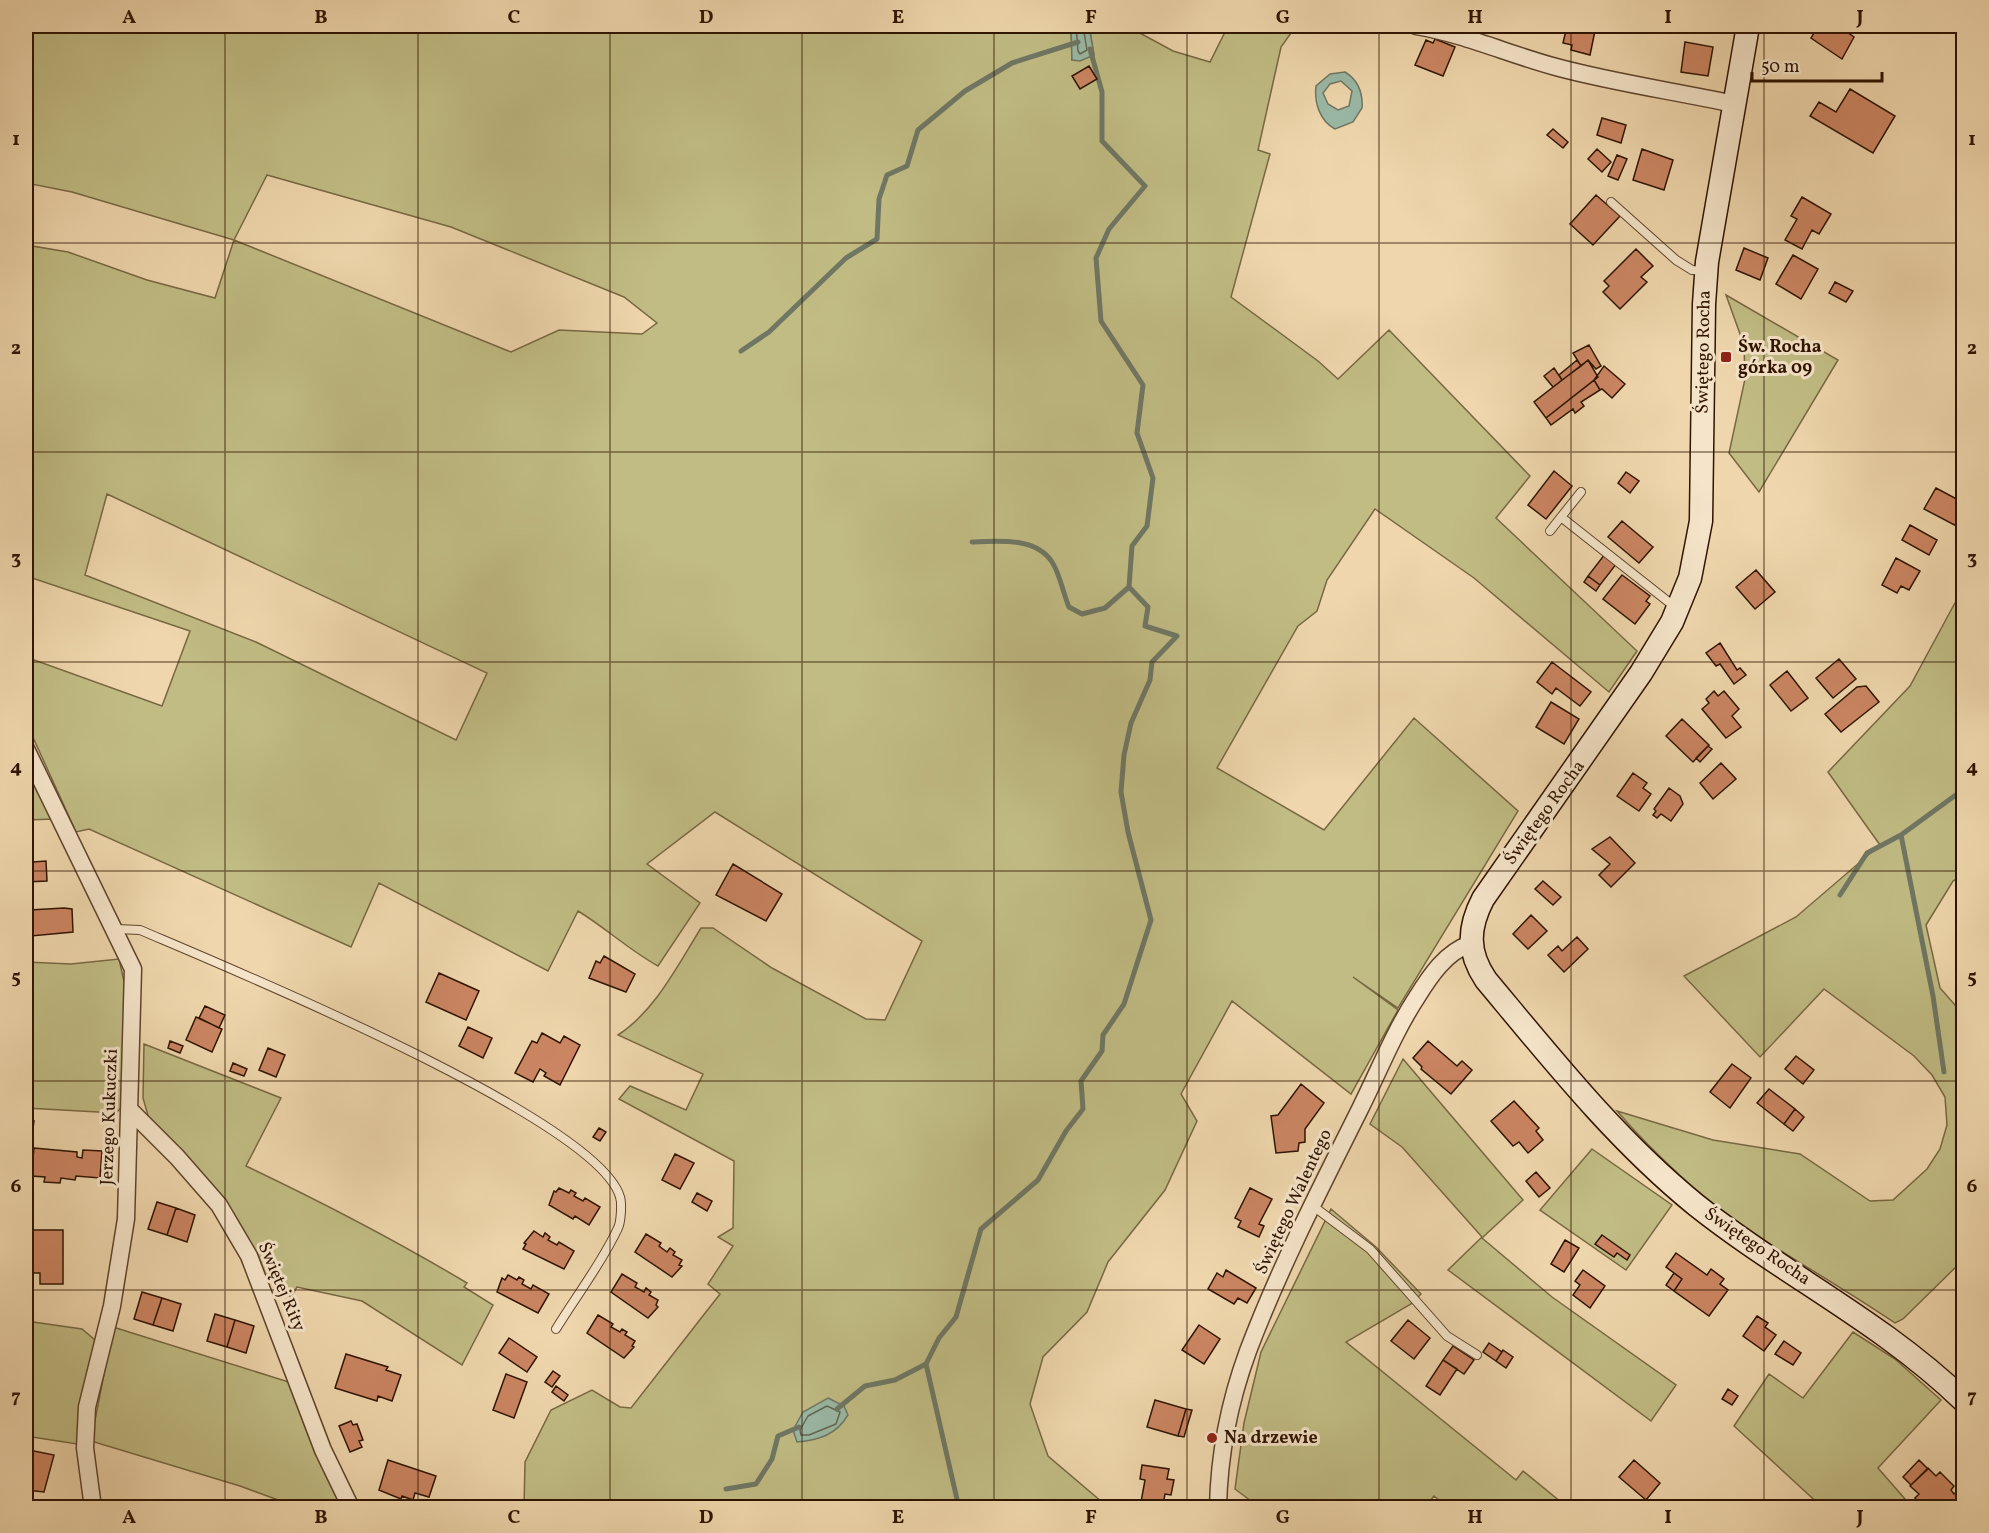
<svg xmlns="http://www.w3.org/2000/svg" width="1989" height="1533" viewBox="0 0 1989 1533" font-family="Vollkorn,serif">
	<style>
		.green { fill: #c1bc84; stroke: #786842; stroke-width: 1.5; fill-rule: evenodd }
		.water { fill: #9ab9a6; stroke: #6f7764; stroke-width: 1.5; fill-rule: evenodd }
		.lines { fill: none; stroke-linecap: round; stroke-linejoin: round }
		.shore { stroke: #646654; stroke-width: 1.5 }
		.stream { stroke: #6f7764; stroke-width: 5 }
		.building { fill: #cb8562; stroke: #2f1401; stroke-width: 1.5 }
		.lane-casing { stroke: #5f442c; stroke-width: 10 }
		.street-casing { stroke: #5f442c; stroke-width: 19 }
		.secondary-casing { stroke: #2f1401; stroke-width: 25 }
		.lane { stroke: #f5e4c9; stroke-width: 8 }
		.street { stroke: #f5e4c9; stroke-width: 16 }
		.secondary { stroke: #f5e4c9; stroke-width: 22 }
		.grid { fill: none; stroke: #2f1401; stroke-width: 1.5; stroke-opacity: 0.55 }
		.poi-dot { fill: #8f2418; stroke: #f5e4c9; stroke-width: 2 }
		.labels { text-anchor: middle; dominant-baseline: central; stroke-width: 6; stroke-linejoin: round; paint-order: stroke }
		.poi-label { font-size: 18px; font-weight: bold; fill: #2f1401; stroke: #f5e4c9; text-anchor: start }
		.street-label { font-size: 18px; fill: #2f1401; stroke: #f5e4c9 }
		.neatline { fill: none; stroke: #2f1401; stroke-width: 2 }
		.grid-label { font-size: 20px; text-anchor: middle; font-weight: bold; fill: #2f1401 }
	</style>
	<rect width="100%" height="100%" fill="#efd6ac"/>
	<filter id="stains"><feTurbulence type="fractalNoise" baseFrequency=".00333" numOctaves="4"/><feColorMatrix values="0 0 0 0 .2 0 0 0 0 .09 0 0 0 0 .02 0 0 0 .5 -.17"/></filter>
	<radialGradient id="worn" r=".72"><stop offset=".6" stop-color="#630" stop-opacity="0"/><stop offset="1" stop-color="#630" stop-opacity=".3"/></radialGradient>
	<!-- green -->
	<path class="green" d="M26,26H1071L1072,60L1094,55L1089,26H1127L1173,51L1210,62L1228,26H1296L1281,47L1258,150L1270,154L1231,297L1318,361L1338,379L1389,330L1530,476L1496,518L1637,651L1609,692L1474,578L1375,509L1327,580L1317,611L1298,626L1217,768L1324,830L1414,718L1518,811L1398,1008L1353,977L1398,1010L1351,1094L1232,1001L1181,1094L1197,1121L1165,1190L1108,1262L1087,1312L1043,1357L1030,1404L1048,1456L1109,1508L524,1507L525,1462L551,1410L592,1390L620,1407L631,1408L720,1294L708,1284L733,1246L718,1237L733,1228L734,1161L619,1099L630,1086L686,1110L703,1074L618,1035C655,1011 678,965 701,928H713L772,968L866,1019L885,1020L922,941L715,812L647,864L700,903L658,966C629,950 606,928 578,911L548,971L379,883L351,947L89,829L76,832L26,722V657L162,706L190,631L26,576V245L68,252L147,280L215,298L234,240L72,192L26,183ZM267,175L451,227L624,297L657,323L642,334L559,330L511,352L234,240ZM107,494L487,673L456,740L256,642L85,575Z
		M1726,295L1838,360L1759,492L1729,453L1745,379L1744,345Z
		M1963,588V875L1953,881L1926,925L1940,988L1963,1014V1260L1903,1319L1895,1323C1849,1292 1801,1264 1754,1234C1708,1204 1653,1153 1617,1111L1713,1140L1800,1154L1870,1201L1893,1200L1927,1169L1940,1149L1947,1125L1945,1097L1932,1075L1914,1056L1824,989L1760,1057L1684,976L1796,917L1880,845L1828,772L1910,686Z
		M26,766L54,819L26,820Z
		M119,959L125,986L123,1106L116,1113L26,1108V962L71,964Z
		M144,1044L281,1098L246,1166C322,1202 395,1240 467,1283L464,1287L493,1305L462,1365L362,1301L297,1287L291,1297L266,1278L259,1257L203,1174L149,1119L143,1098Z
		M1403,1059L1523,1200L1482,1238L1552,1297L1676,1385L1651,1421L1448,1270L1482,1237L1402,1147L1370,1124Z
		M1592,1149L1672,1205L1626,1270L1540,1210Z
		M1331,1209L1376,1247L1421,1294L1411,1304L1346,1342L1516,1480L1523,1471L1567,1507H1448L1434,1496L1425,1507H1259L1235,1489L1244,1423L1261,1352Z
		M26,1321L82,1329L95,1340L77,1444L26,1436Z
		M113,1327L292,1383L318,1458L342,1507H297L240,1486L91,1441Z
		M1853,1332L1895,1359L1941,1400L1878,1468L1912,1507H1822L1734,1426L1769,1374L1803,1398Z"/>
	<!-- water -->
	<path class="water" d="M1071,26H1089L1094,55L1080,61L1072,60Z
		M1345,72C1358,80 1363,93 1362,108L1353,122L1335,129C1320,121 1314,103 1316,86L1330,74ZM1341,81L1352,91L1349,106L1338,110L1328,104L1323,93L1330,84Z
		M828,1398L844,1406L848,1415C836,1435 819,1440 797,1442L793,1430L803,1412Z"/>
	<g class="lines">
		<!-- shore -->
		<path class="shore" d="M1076,26L1078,51L1080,54L1087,50L1083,26
			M827,1406L840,1412L836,1424L809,1435H801L800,1430L808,1416Z"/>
		<!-- stream -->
		<path class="stream" d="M741,351L769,332L846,258L877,239L879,199L887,175L907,166L918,130L965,91L1012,63L1078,42
			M972,542C998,541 1036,537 1052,562C1060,574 1063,593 1069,607L1082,614L1105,608L1129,587
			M1901,835L1933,996L1944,1072
			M1840,895L1867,853L1901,835L1964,789
			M926,1364L959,1508
			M837,1409L865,1386L895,1380L926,1364L939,1338L956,1317L981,1229L1038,1180L1066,1131L1083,1109L1081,1081L1102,1051L1103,1035L1124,1004L1151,920L1128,832L1121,792L1124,755L1131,723L1150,680L1152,662L1177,636L1145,626L1148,607L1129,587L1132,546L1147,526L1153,478L1137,433L1143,385L1101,321L1096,258L1109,229L1145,186L1102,141V92L1090,49
			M726,1489L756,1484L772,1459L778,1436L799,1427"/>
	</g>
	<!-- building -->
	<path class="building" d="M1567,26H1596L1590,55L1571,50L1572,45L1563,43Z
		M1818,26H1851L1847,32L1854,37L1842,59L1811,38Z
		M1435,39L1455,47L1443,76L1415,65L1426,40L1433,43Z
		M1685,42L1713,47L1708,76L1681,72Z
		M1089,66L1097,79L1080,89L1072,76Z
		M1850,89L1895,116L1873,153L1810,116L1819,102L1836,112Z
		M1602,118L1626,125L1621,143L1597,135Z
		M1553,129L1568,142L1563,148L1547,135Z
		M1597,149L1611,162L1602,172L1588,159Z
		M1642,149L1673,160L1664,190L1633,180Z
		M1617,155L1627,159L1618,180L1608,176Z
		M1596,195L1620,216L1593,245L1570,224Z
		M1802,197L1831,214L1819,234L1812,230L1802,249L1785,240L1797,219L1791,216Z
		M1744,248L1768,258L1760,280L1736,270Z
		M1636,249L1653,266L1641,277L1647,282L1620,309L1603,292L1609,286L1604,281Z
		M1793,255L1818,269L1801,299L1776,284Z
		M1835,282L1853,291L1846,302L1829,293Z
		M1589,345L1601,366L1596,369L1588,360L1581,366L1573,353Z
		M1577,360L1581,366L1562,380L1559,375Z
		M1588,360L1598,377L1546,418L1534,402Z
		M1604,366L1625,384L1612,398L1602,389L1600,390L1594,380Z
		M1554,368L1562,380L1553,387L1544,376Z
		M1594,380L1600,390L1581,402L1584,406L1575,413L1573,409L1551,425L1546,418Z
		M1554,471L1572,486L1546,519L1528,505Z
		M1626,472L1639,481L1630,493L1618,483Z
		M1936,488L1964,503V530L1924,509Z
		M1622,521L1653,547L1639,563L1608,537Z
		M1910,525L1937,540L1929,555L1902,540Z
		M1605,554L1617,563L1600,585L1588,576Z
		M1896,558L1920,571L1909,590L1901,586L1897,593L1882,585Z
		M1756,570L1775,592L1755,609L1736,587Z
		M1622,575L1650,596L1646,601L1650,604L1635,624L1603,599Z
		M1588,576L1600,585L1596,591L1584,582Z
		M1720,643L1737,670L1740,668L1746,675L1734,684L1720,664L1716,666L1706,653Z
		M1839,659L1856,679L1833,698L1816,678Z
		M1552,662L1591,692L1580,706L1556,688L1552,694L1537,682Z
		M1787,671L1808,698L1791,711L1770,685Z
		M1866,686L1879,702L1841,732L1825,714L1857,687Z
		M1714,691L1718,696L1724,691L1739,709L1732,716L1741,727L1726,738L1702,709L1709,703L1706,699Z
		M1551,702L1579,719L1564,744L1536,727Z
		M1682,719L1709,745L1693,762L1666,736Z
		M1708,746L1712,749L1700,762L1696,758Z
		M1721,763L1736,779L1713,799L1700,783Z
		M1633,773L1647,783L1643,788L1651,794L1639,811L1617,796Z
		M1669,788L1680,796L1683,804L1671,821L1661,814L1657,818L1653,815L1656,811L1654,809Z
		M1610,837L1635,863L1611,887L1599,875L1610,864L1592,849Z
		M26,839H30L33,862L46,861L47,881L26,882Z
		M733,864L782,894L766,921L716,895Z
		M1543,881L1561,897L1553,905L1535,889Z
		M64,908L72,909L73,932L31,936L30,910Z
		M1531,915L1547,931L1528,949L1513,934Z
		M1577,937L1588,949L1564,972L1548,955L1558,946L1562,951Z
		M604,956L635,974L626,992L589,978L596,961L600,963Z
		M439,973L479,991L466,1020L426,1002Z
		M205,1006L225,1015L219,1028L199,1018Z
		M196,1017L222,1029L212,1052L186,1040Z
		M468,1027L492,1038L483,1058L459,1046Z
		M542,1033L560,1043L564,1036L580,1045L560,1085L544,1076L546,1073L540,1069L533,1082L515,1073L532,1041L537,1043Z
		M170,1041L183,1046L180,1053L168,1048Z
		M1428,1041L1457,1066L1462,1061L1472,1070L1451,1094L1421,1069L1422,1067L1413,1058Z
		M268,1048L285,1055L276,1077L259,1070Z
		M1796,1056L1814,1070L1803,1084L1785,1069Z
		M233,1063L247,1069L244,1076L230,1071Z
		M1732,1064L1751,1078L1730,1108L1710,1092Z
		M1301,1084L1324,1103L1305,1129V1142L1299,1143L1298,1151L1276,1153L1271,1116L1278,1115Z
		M1769,1089L1795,1109L1784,1124L1757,1103Z
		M1514,1101L1539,1128L1536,1131L1543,1140L1528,1153L1519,1142L1513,1146L1491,1121Z
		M1795,1109L1804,1117L1793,1131L1784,1124Z
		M26,1120L34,1121L32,1136L26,1135Z
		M599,1128L606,1132L600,1141L593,1137Z
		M34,1148L77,1152V1157L82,1158L83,1150L102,1151L100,1178L76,1176L75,1180L61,1178L60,1183L44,1182L45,1177L31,1176Z
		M675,1154L694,1163L680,1189L662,1180Z
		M1536,1172L1550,1188L1539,1197L1526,1181Z
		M559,1188L569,1193L571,1190L576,1193L574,1196L583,1201L585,1198L600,1207L589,1225L575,1216L573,1219L549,1205L554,1191L556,1192Z
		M1250,1188L1272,1199L1259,1224L1264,1226L1259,1237L1238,1227L1241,1221L1235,1218Z
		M697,1193L712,1201L707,1211L692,1202Z
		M157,1202L176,1208L167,1235L148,1229Z
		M176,1208L195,1215L187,1242L167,1235Z
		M33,1230H63V1284H40V1273H26V1246L33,1245Z
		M534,1231L543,1237L545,1233L550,1237L548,1240L557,1245L559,1242L574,1251L564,1269L523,1249L526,1244L524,1243Z
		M646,1234L661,1243L659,1246L667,1252L670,1248L675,1252L673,1255L682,1260L679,1265L682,1266L672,1277L635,1252Z
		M1602,1235L1630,1255L1627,1260L1617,1253L1614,1257L1595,1244Z
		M1565,1240L1579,1248L1564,1272L1551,1264Z
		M1676,1253L1707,1275L1711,1269L1724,1279L1720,1284L1728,1290L1709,1316L1674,1291L1682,1279L1666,1267Z
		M1226,1270L1256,1288L1247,1303L1238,1298L1234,1304L1208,1289L1217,1273L1223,1277Z
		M1583,1270L1605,1286L1590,1308L1573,1295L1580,1285L1575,1281Z
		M1674,1273L1682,1279L1674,1291L1666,1285Z
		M622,1274L637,1283L635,1287L644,1292L646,1288L651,1292L649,1295L658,1300L656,1305L658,1307L648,1318L611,1292Z
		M508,1275L517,1280L519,1277L524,1280L522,1284L531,1289L533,1285L549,1294L538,1313L497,1292L502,1278L505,1280Z
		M142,1292L162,1298L153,1325L134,1319Z
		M162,1298L181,1304L173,1331L153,1325Z
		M215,1314L235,1320L227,1347L207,1341Z
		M598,1315L613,1324L611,1327L620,1332L622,1329L627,1332L625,1335L635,1341L632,1346L634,1347L624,1358L587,1333Z
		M1757,1316L1768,1323L1765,1327L1776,1335L1764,1351L1743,1336Z
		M235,1320L254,1326L246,1353L227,1347Z
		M1408,1320L1430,1338L1414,1359L1391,1341Z
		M1199,1325L1220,1339L1204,1364L1182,1350Z
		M509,1338L537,1357L527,1372L499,1353Z
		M1784,1341L1801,1353L1793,1365L1775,1354Z
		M1489,1343L1502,1352L1496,1361L1483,1352Z
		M1453,1346L1474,1360L1464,1374L1443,1360Z
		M1503,1350L1513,1357L1506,1368L1496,1361Z
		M346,1354L388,1367L386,1370L401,1375L392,1401L378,1396L377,1401L335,1388Z
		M1443,1360L1457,1369L1440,1395L1426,1386Z
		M553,1371L560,1376L552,1387L545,1382Z
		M506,1374L527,1382L514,1418L493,1410Z
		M556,1386L568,1395L564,1401L552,1392Z
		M1728,1389L1738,1396L1732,1405L1722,1399Z
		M1155,1400L1186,1409L1178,1436L1147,1427Z
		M1186,1409L1192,1410L1184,1437L1178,1436Z
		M351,1421L353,1425L357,1424L363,1440L359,1441L362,1447L350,1452L339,1426Z
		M29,1450L54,1455L44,1492L26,1490Z
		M388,1460L436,1476L429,1497L415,1493L413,1500L402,1496L401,1499L379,1490Z
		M1634,1460L1660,1483L1646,1500L1619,1477Z
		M1919,1460L1928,1469L1911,1485L1903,1477Z
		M1142,1465L1169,1469L1167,1479L1174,1480L1171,1495L1165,1494L1163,1505L1141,1502L1145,1480L1140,1479Z
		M1928,1468L1936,1476L1940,1472L1954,1486L1951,1490L1954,1494L1964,1485V1508L1954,1503L1950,1508H1925L1915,1498L1919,1494L1910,1486Z
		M42,1501L64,1505L63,1508H41Z"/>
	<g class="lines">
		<defs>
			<path id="lane" d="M1611,202L1676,260L1692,270L1706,271
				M1581,492L1561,517L1675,607
				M1550,531L1561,517
				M116,929L140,930C224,966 598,1119 620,1197C622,1203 621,1222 618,1228C602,1263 576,1296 556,1329
				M1313,1206L1370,1249L1447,1336L1477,1355"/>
			<path id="street" d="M1416,26C1464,34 1508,54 1556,67C1615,83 1674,91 1734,104
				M26,749L133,969L126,1219L112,1306L87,1407L85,1448L93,1508
				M130,1110L177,1157L219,1205L249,1256L323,1450L351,1508
				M1218,1508C1219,1455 1230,1400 1248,1351C1279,1269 1320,1189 1359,1111C1378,1073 1394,1032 1417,997C1430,976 1446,952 1470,944"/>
			<path id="secondary" d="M1748,26L1707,262L1704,304L1701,521L1690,578L1672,622L1641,673L1483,899C1468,928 1467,952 1486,980C1552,1059 1616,1140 1696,1205C1784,1275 1881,1321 1964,1401"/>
		</defs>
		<!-- lane casing -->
		<use href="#lane" class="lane-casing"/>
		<!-- street casing -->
		<use href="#street" class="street-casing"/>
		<!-- secondary casing -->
		<use href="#secondary" class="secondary-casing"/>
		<!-- lane -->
		<use href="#lane" class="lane"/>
		<!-- street -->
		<use href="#street" class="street"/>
		<!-- secondary -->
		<use href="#secondary" class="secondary"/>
	</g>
	<!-- grid -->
	<path class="grid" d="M225,26V1508M418,26V1508M610,26V1508M802,26V1508M994,26V1508M1187,26V1508M1379,26V1508M1571,26V1508M1764,26V1508M26,243H1964M26,452H1964M26,662H1964M26,871H1964M26,1081H1964M26,1290H1964"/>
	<!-- markers -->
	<g class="poi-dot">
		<rect x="1720" y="351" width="12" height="12" rx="3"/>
		<circle cx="1212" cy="1438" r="6"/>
	</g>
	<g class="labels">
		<!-- poi labels -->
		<g class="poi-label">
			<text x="1738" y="347">Św. Rocha<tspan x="1738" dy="21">górka 09</tspan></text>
			<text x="1224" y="1438">Na drzewie</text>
		</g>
		<!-- street labels -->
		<g class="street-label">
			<text transform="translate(1704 352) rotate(-89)">Świętego Rocha</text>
			<text transform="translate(1545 813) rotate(-54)">Świętego Rocha</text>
			<text transform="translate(110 1117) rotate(-88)">Jerzego Kukuczki</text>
			<text transform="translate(1294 1202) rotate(-65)">Świętego Walentego</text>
			<text transform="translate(1757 1247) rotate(34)">Świętego Rocha</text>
			<text transform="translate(281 1287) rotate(67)">Świętej Rity</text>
		</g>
	</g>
	<!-- margin -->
	<rect width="1989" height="1533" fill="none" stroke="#efd6ac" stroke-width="66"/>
	<!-- scale -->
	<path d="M1752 72v9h130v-9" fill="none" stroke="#2f1401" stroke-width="3"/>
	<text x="1761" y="72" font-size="18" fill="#2f1401" stroke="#f5e4c9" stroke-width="4.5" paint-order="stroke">50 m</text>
	<rect x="33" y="33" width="1923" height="1467" class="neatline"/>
	<g class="grid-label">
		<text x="129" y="23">A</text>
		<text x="321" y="23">B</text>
		<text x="514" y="23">C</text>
		<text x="706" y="23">D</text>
		<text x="898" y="23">E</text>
		<text x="1091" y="23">F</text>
		<text x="1283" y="23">G</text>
		<text x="1475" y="23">H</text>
		<text x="1668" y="23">I</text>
		<text x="1860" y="23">J</text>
		<text x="16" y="145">1</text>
		<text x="1972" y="145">1</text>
		<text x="16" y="354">2</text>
		<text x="1972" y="354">2</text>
		<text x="16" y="564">3</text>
		<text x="1972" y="564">3</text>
		<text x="16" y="773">4</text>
		<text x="1972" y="773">4</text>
		<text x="16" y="983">5</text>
		<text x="1972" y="983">5</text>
		<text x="16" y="1192">6</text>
		<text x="1972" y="1192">6</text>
		<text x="16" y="1402">7</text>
		<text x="1972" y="1402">7</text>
		<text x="129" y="1523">A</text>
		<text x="321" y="1523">B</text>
		<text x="514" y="1523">C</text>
		<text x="706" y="1523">D</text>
		<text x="898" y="1523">E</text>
		<text x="1091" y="1523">F</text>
		<text x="1283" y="1523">G</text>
		<text x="1475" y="1523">H</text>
		<text x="1668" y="1523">I</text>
		<text x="1860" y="1523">J</text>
	</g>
	<rect width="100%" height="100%" filter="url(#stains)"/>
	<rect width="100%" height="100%" fill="url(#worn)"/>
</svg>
